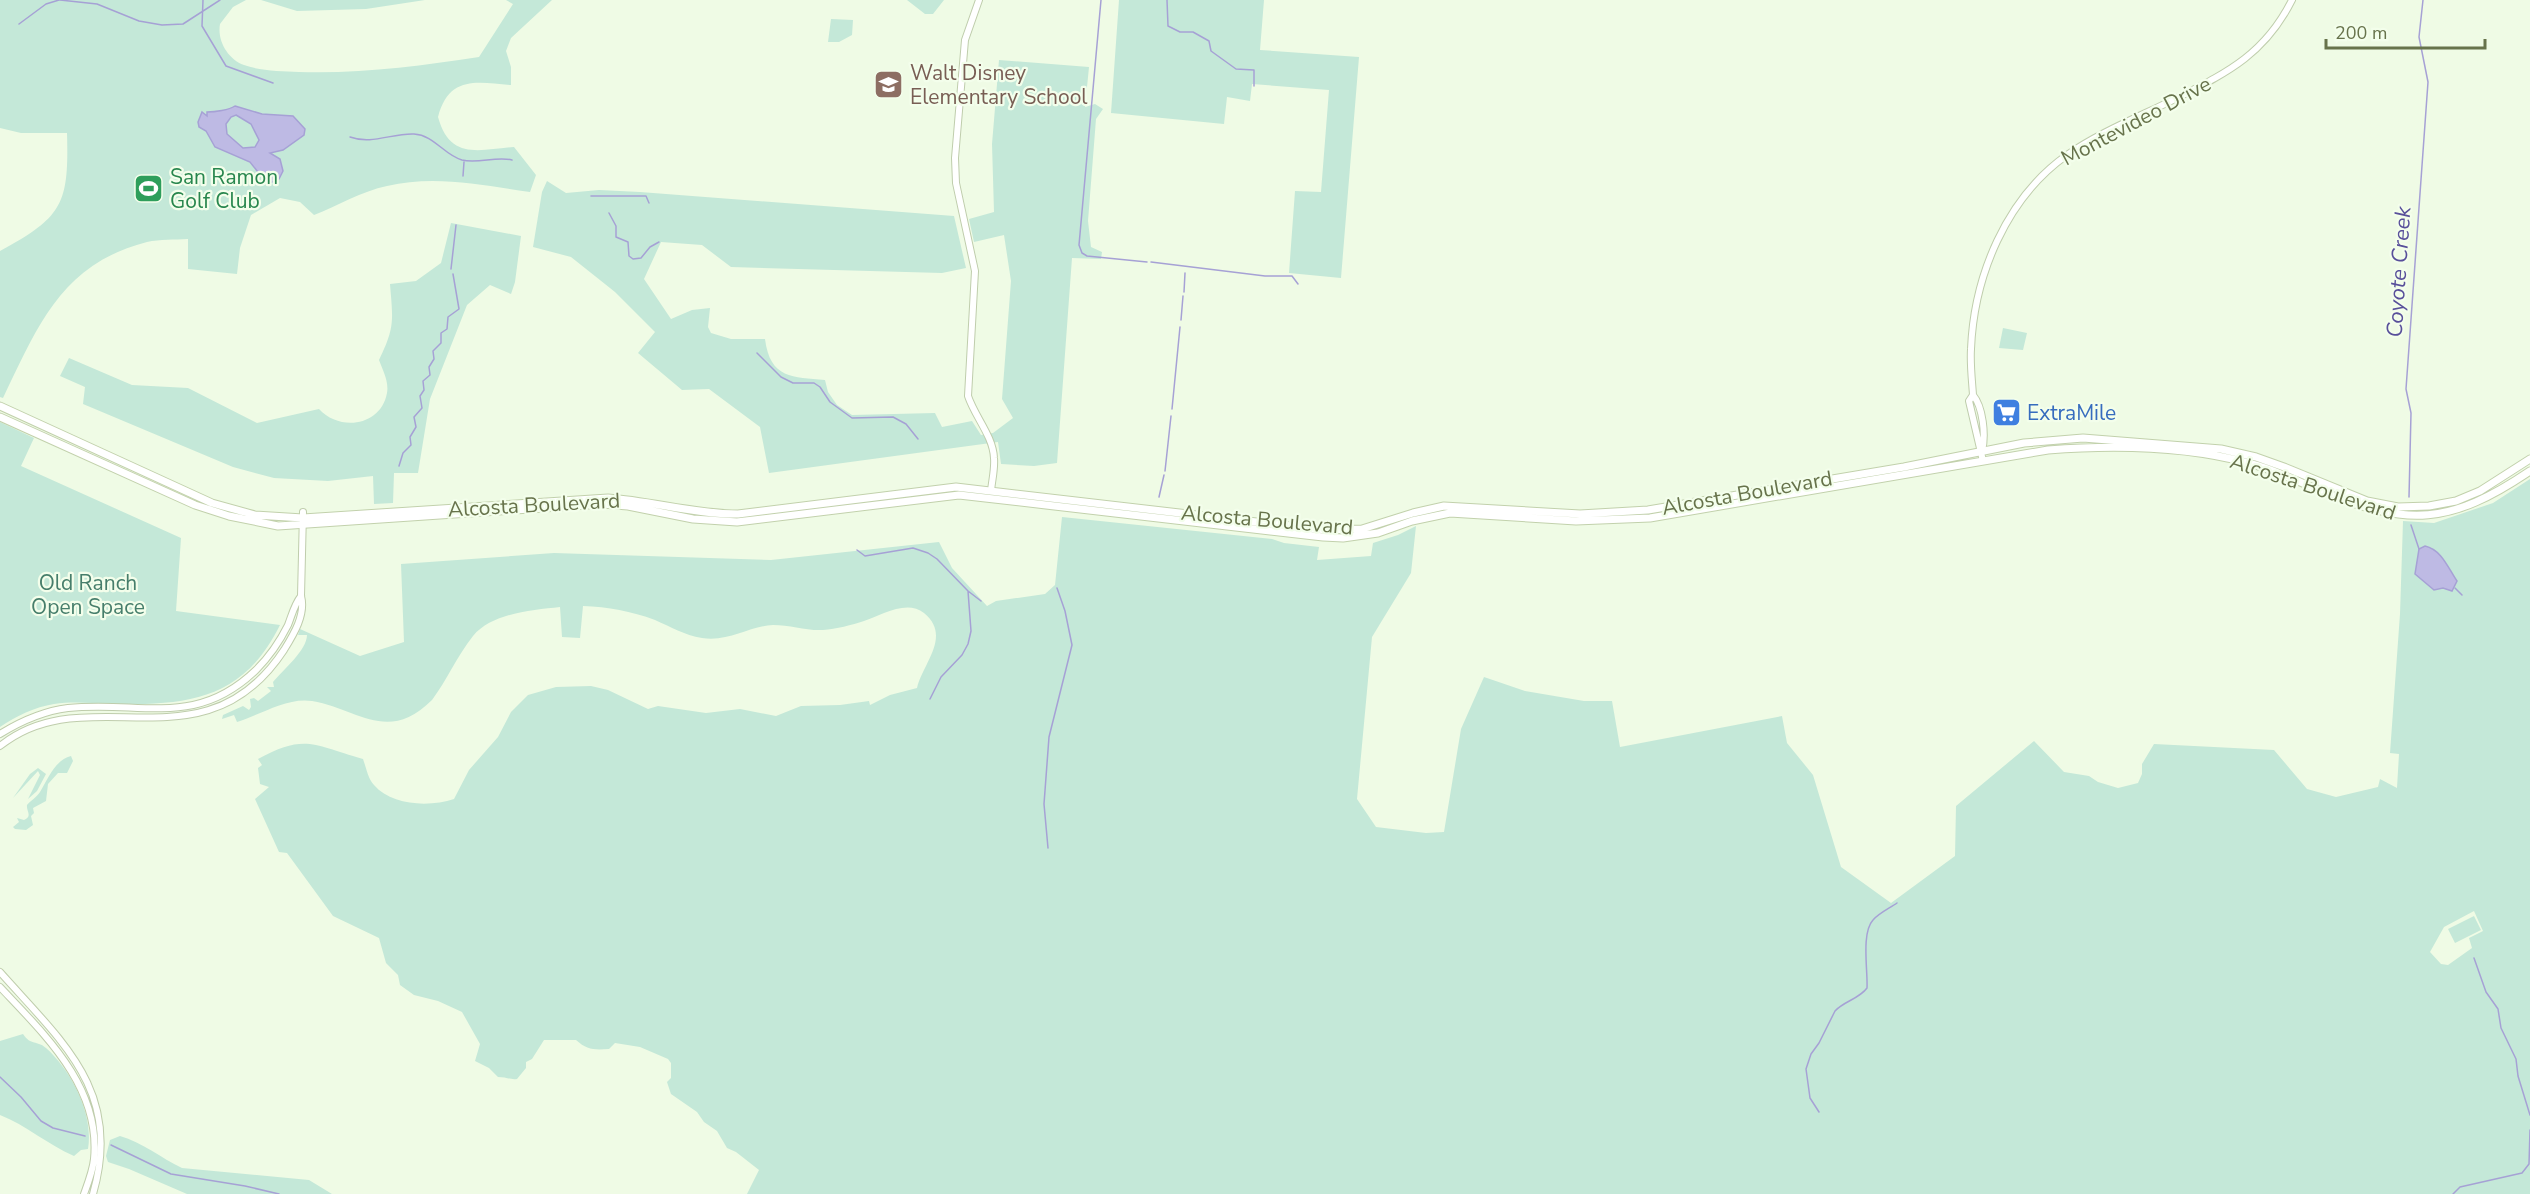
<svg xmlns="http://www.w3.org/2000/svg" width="2530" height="1194" viewBox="0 0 2530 1194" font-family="'Nunito Sans',sans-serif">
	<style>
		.green { fill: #c4e8d8; fill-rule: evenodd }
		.water { fill: #bebae4; stroke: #a6a1d5; stroke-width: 1.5; fill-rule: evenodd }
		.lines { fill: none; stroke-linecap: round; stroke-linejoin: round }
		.stream { stroke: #a6a1d5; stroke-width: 1.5 }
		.tertiary-casing { stroke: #bfcdac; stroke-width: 8 }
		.secondary-casing { stroke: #c2d1ac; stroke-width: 9 }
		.tertiary { stroke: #fff; stroke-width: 6 }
		.secondary { stroke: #fff; stroke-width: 7 }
		.labels { text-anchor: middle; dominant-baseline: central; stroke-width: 4.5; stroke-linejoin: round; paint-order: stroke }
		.education-label { font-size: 21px; fill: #785e54; stroke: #f3feeb; text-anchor: start }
		.street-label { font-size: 21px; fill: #67734b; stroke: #f3feeb }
		.leisure-label { font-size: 21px; fill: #27864d; stroke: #f3feeb; text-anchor: start }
		.shop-label { font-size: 21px; fill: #366cbe; stroke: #f3feeb; text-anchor: start }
		.park-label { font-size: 21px; fill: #467e6b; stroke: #f3feeb }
		.water-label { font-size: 22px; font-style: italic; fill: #584f9a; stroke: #f3feeb }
	</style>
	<rect width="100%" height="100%" fill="#effbe5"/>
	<!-- green -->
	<path class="green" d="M0,0H246L233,7L220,24C217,41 228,59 244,65C260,71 281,71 299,72C360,74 419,66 479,57L513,4L506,0H552L511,38L506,51L511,67V85C477,82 449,75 438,117C450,160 478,150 514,147L536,175L530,192C482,185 434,175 387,186C362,191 337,206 314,215L300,202L280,198L251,215L240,248L237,274L188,269V239C175,240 160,239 147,242C61,264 38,326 3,398L0,397V251C63,217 69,204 67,133H21L0,128Z
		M261,0H425L366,9L297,11Z
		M907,0H944L933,14H925Z
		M1119,0H1264L1260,50L1359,57L1341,278L1289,273L1295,191L1321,192L1329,90L1252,84L1250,101L1227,97L1224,124L1111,113Z
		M831,19L853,20L852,35L839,42H828Z
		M999,60L1089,67L1085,107L1095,104L1103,109L1096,119L1088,221L1091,247L1102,252L1101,259L1072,258L1057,463L1034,466L1001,464L998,442L769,473L760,427L709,389L682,390L638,353L655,332L615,292L571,257L533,247L542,192L547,181L566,193L599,190L640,192L954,216L966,268L942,273L731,267L702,245L661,242L644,279L671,319L692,310L710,308L708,327L711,333L731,339H765C770,379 793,377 825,380L828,392L837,405L852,415L935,413L942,427L972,421L981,435L993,433L1013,418L1002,399L1011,281L1004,235L974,242L969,219L994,212L992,144Z
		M451,223L521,236L515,282L511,294L490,285L467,305L430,399L418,473H394L393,503L374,504L373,476L328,481L274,478L233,467L83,404L85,387L60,376L69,358L132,385L188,388L257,423L319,409C340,432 381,426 387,393C389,381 383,371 379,360C395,327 393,321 390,284L416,281L441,263Z
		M2003,328L2027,333L2023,350L1999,348Z
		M0,422L34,438L21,466L181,538L176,611L280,625C242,702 185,705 109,704C91,703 73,701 54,704C35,707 16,716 0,727Z
		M2530,479V1194H747L759,1170L736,1152L727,1148L717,1131L704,1122L697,1112L671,1094L667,1082L671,1078V1063L668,1059L640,1047L615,1043L609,1049C594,1050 587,1050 576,1040H544L532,1059L526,1062V1068L517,1079C511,1080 506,1077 498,1077L489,1068L475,1061L480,1044L462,1012L438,1001L414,995L400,985L398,975L386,963L379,938L333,916L287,853L279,852L255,799L269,787L260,784L258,768L262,765L258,759C305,733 314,745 363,759C366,767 368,779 374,785C392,806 430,807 454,799L469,770L498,737L511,712L528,695L556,687L591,686L608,690L648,709L658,706L706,713L740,709L776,716L801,706L840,705L869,701L870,705L890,695L917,688C923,663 952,636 924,613C907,599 881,615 864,621C852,625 836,629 823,630C807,631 790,625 773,625C749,626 730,642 702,638C684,635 671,627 655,620C631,611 608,607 583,606L580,638L562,637L560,607C532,610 492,613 473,636C457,656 447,680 432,700C388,744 358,709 312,701C287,697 260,715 237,722L234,715L222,719L223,715L243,706L249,710L251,707L250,699L254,698L258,701L271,691L267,687H274L273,682C283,670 307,650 307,635H298L300,629L360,656L404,642L401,564L554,553L771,560L939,542L952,568L987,606L996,601L1045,594L1055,585L1062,517L1272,539L1284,543L1319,547L1317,560L1371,556L1373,543L1398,535L1416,526L1411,573L1372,637L1357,799L1376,827L1426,833L1444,832L1461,729L1484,677L1525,691L1584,701H1612L1620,747L1782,716L1787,743L1813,775L1841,867L1891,903L1955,856L1956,806L2034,741L2064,772L2089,776L2098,782L2118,788L2138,783L2142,774V764L2154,744L2274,750L2307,789L2336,797L2378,787L2380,779L2397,788L2399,754L2390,753L2400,614L2403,521L2434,523L2493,503ZM2474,911L2483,931L2469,938L2472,948L2448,965L2441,964L2430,952L2444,927Z
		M71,756L73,761L67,773H58L48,784L46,801L33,808L34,813L31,816L33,825L26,830L15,829L13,827L19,822L17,818L24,820C33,816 26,811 27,805C30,801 37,797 40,792C48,779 55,760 71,756Z
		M38,768L46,774L37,791L28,799L40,775L38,771L13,798L30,774Z
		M2474,916L2481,930L2455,943L2448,929Z
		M23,1034C31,1046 37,1040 46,1048C71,1070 94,1114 88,1149L81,1150L74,1156C48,1145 26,1125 0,1115V1041Z
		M120,1136C142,1142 161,1158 182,1168L309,1180L332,1194H187L129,1169L108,1162L106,1156L110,1140Z"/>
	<!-- water -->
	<path class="water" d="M235,106L262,114L293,116L305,129L304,135L283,150L270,153L280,159L283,171L279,179L270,183L265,181L250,162L215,147L206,131L199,127L198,122L202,112L207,116V112C215,112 229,110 235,106ZM236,115L251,124L259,140L255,147L243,148L227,134L226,124L231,117Z
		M2425,546C2442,550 2448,568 2457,581L2452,591L2443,588L2434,590L2415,574L2419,549Z"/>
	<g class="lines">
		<!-- stream -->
		<path class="stream" d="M60,0L97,4L139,21L162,25L183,24L220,0
			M203,0L202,26L226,66L273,83
			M1101,0L1079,245L1082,253L1087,256L1147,262
			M1167,0L1168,26L1180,32H1193L1209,41L1211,51L1236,69L1254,70V86
			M19,24L46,4L59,0
			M350,137C372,145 392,133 414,134C434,135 444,155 462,160C478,164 496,156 512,160
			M463,176L464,162
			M591,196H646L649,203
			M609,213L616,226V237L628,242L629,256L633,259L641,258L650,247L659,242
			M1151,262L1265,276H1292L1298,284
			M451,269L456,225
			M1184,292L1185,273
			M1181,320L1183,296
			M757,353L781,377L793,383H814L820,387L830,402L852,418L893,417L906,424L918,439
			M1172,409L1180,327
			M399,466L403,453L411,445L410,437L416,427L414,417L422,408L420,396L424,390L423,381L430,375L429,367L434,359L433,351L441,343V333L447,329L448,317L459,309L453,274
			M1165,471L1171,416
			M1159,497L1164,475
			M2409,497L2411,413L2406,389L2428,82L2419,37L2423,0
			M2411,525L2419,549
			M857,550L865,556L913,548L928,553L937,559L968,591L971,631L968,644L962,655L941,677L930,699
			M2455,588L2462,595
			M968,591L981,601
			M1048,848L1044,804L1049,737L1072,645L1065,611L1057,588
			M2474,958L2486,992L2498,1009L2501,1028L2516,1059L2518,1076L2530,1115
			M0,1077L21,1097L41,1121L53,1128L85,1136
			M1819,1112L1810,1098L1806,1069L1811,1054L1819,1043L1835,1011C1844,1001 1859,999 1867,988C1868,971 1861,933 1873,920C1879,913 1890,908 1897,903
			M111,1145L171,1174L245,1186L279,1194
			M2453,1194L2460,1187L2522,1173L2529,1164L2530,1130"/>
		<defs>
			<path id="tertiary" d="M979,0L965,40L955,158L956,183L975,271L968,396C975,417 993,436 994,458C995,469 992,480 991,491
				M1973,395C1983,407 1986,435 1982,451
				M1983,461L1969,401L1973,395C1972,380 1970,364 1971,349C1974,276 2006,198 2067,155C2100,132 2141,116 2177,98C2228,72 2265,54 2292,0
				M0,734C21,721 44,711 68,708C140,700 195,729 256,670C269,657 280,641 288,625C292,615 294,605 301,596
				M0,746C88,675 203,773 284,650C294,634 306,614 301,596L303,512
				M0,972C62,1042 123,1091 93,1194
				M0,987C45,1035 101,1087 94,1159C93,1170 88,1183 84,1194"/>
			<path id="secondary" d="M0,406L212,503L255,515L303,518L608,498C652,501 694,514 738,514L956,487L1326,530L1362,529L1413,513L1444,506L1580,514L1648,510L1904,467L2024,443L2083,438L2221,449L2256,457L2284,467L2367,501L2398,507L2429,506L2456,501L2480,491L2530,459
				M0,417L195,505L229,516L278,526L602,504L628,506L693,519L737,522L959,495L1323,537L1343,538L1378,533L1412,521L1450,513L1576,521L1650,518L2048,450C2113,445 2185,446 2248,463C2273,469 2297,481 2321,491C2408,527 2450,525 2530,471"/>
		</defs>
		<!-- tertiary casing -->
		<use href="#tertiary" class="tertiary-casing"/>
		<!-- secondary casing -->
		<use href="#secondary" class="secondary-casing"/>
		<!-- tertiary -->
		<use href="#tertiary" class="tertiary"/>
		<!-- secondary -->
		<use href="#secondary" class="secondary"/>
	</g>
	<!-- icons -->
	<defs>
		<symbol id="school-square" viewBox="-11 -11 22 22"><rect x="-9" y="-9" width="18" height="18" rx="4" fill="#8d6e63" stroke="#f3feeb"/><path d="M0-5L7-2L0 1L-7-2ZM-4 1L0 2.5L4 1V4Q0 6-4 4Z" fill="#fff"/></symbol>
		<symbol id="stadium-square" viewBox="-11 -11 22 22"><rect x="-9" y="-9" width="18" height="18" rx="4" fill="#2e9e5b" stroke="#f3feeb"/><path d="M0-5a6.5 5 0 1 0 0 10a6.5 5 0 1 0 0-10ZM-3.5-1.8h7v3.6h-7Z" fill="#fff"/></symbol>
		<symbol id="supermarket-square" viewBox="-11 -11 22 22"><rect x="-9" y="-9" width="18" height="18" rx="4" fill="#3f7fe0" stroke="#f3feeb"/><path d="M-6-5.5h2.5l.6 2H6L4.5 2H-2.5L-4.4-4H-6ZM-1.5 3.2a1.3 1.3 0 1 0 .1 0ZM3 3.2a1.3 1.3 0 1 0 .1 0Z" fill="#fff"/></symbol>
	</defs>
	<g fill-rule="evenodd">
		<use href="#school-square" x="872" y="68" width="33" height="33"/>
		<use href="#stadium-square" x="132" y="172" width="33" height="33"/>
		<use href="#supermarket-square" x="1990" y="396" width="33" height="33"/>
	</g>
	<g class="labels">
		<!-- education labels -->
		<g class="education-label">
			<text x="910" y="73">Walt Disney<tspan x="910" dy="24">Elementary School</tspan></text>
		</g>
		<!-- street labels -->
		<g class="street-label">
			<text transform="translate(2136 121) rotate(-28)">Montevideo Drive</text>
			<text transform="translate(2313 487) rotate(18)">Alcosta Boulevard</text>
			<text transform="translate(1747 493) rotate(-10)">Alcosta Boulevard</text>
			<text transform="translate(534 505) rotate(-3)">Alcosta Boulevard</text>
			<text transform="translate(1267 520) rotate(5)">Alcosta Boulevard</text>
		</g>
		<!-- leisure labels -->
		<g class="leisure-label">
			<text x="170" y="177">San Ramon<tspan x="170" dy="24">Golf Club</tspan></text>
		</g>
		<!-- shop labels -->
		<g class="shop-label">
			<text x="2027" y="413">ExtraMile</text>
		</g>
		<!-- park labels -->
		<g class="park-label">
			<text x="88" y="583">Old Ranch<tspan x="88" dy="24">Open Space</tspan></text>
		</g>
		<!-- water labels -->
		<g class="water-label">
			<text transform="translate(2399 272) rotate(-86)">Coyote Creek</text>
		</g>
	</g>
	<!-- scale -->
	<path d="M2326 39v9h159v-9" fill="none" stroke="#67734b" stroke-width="3"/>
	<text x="2335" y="39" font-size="18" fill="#67734b" stroke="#f3feeb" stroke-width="4.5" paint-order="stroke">200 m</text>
</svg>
